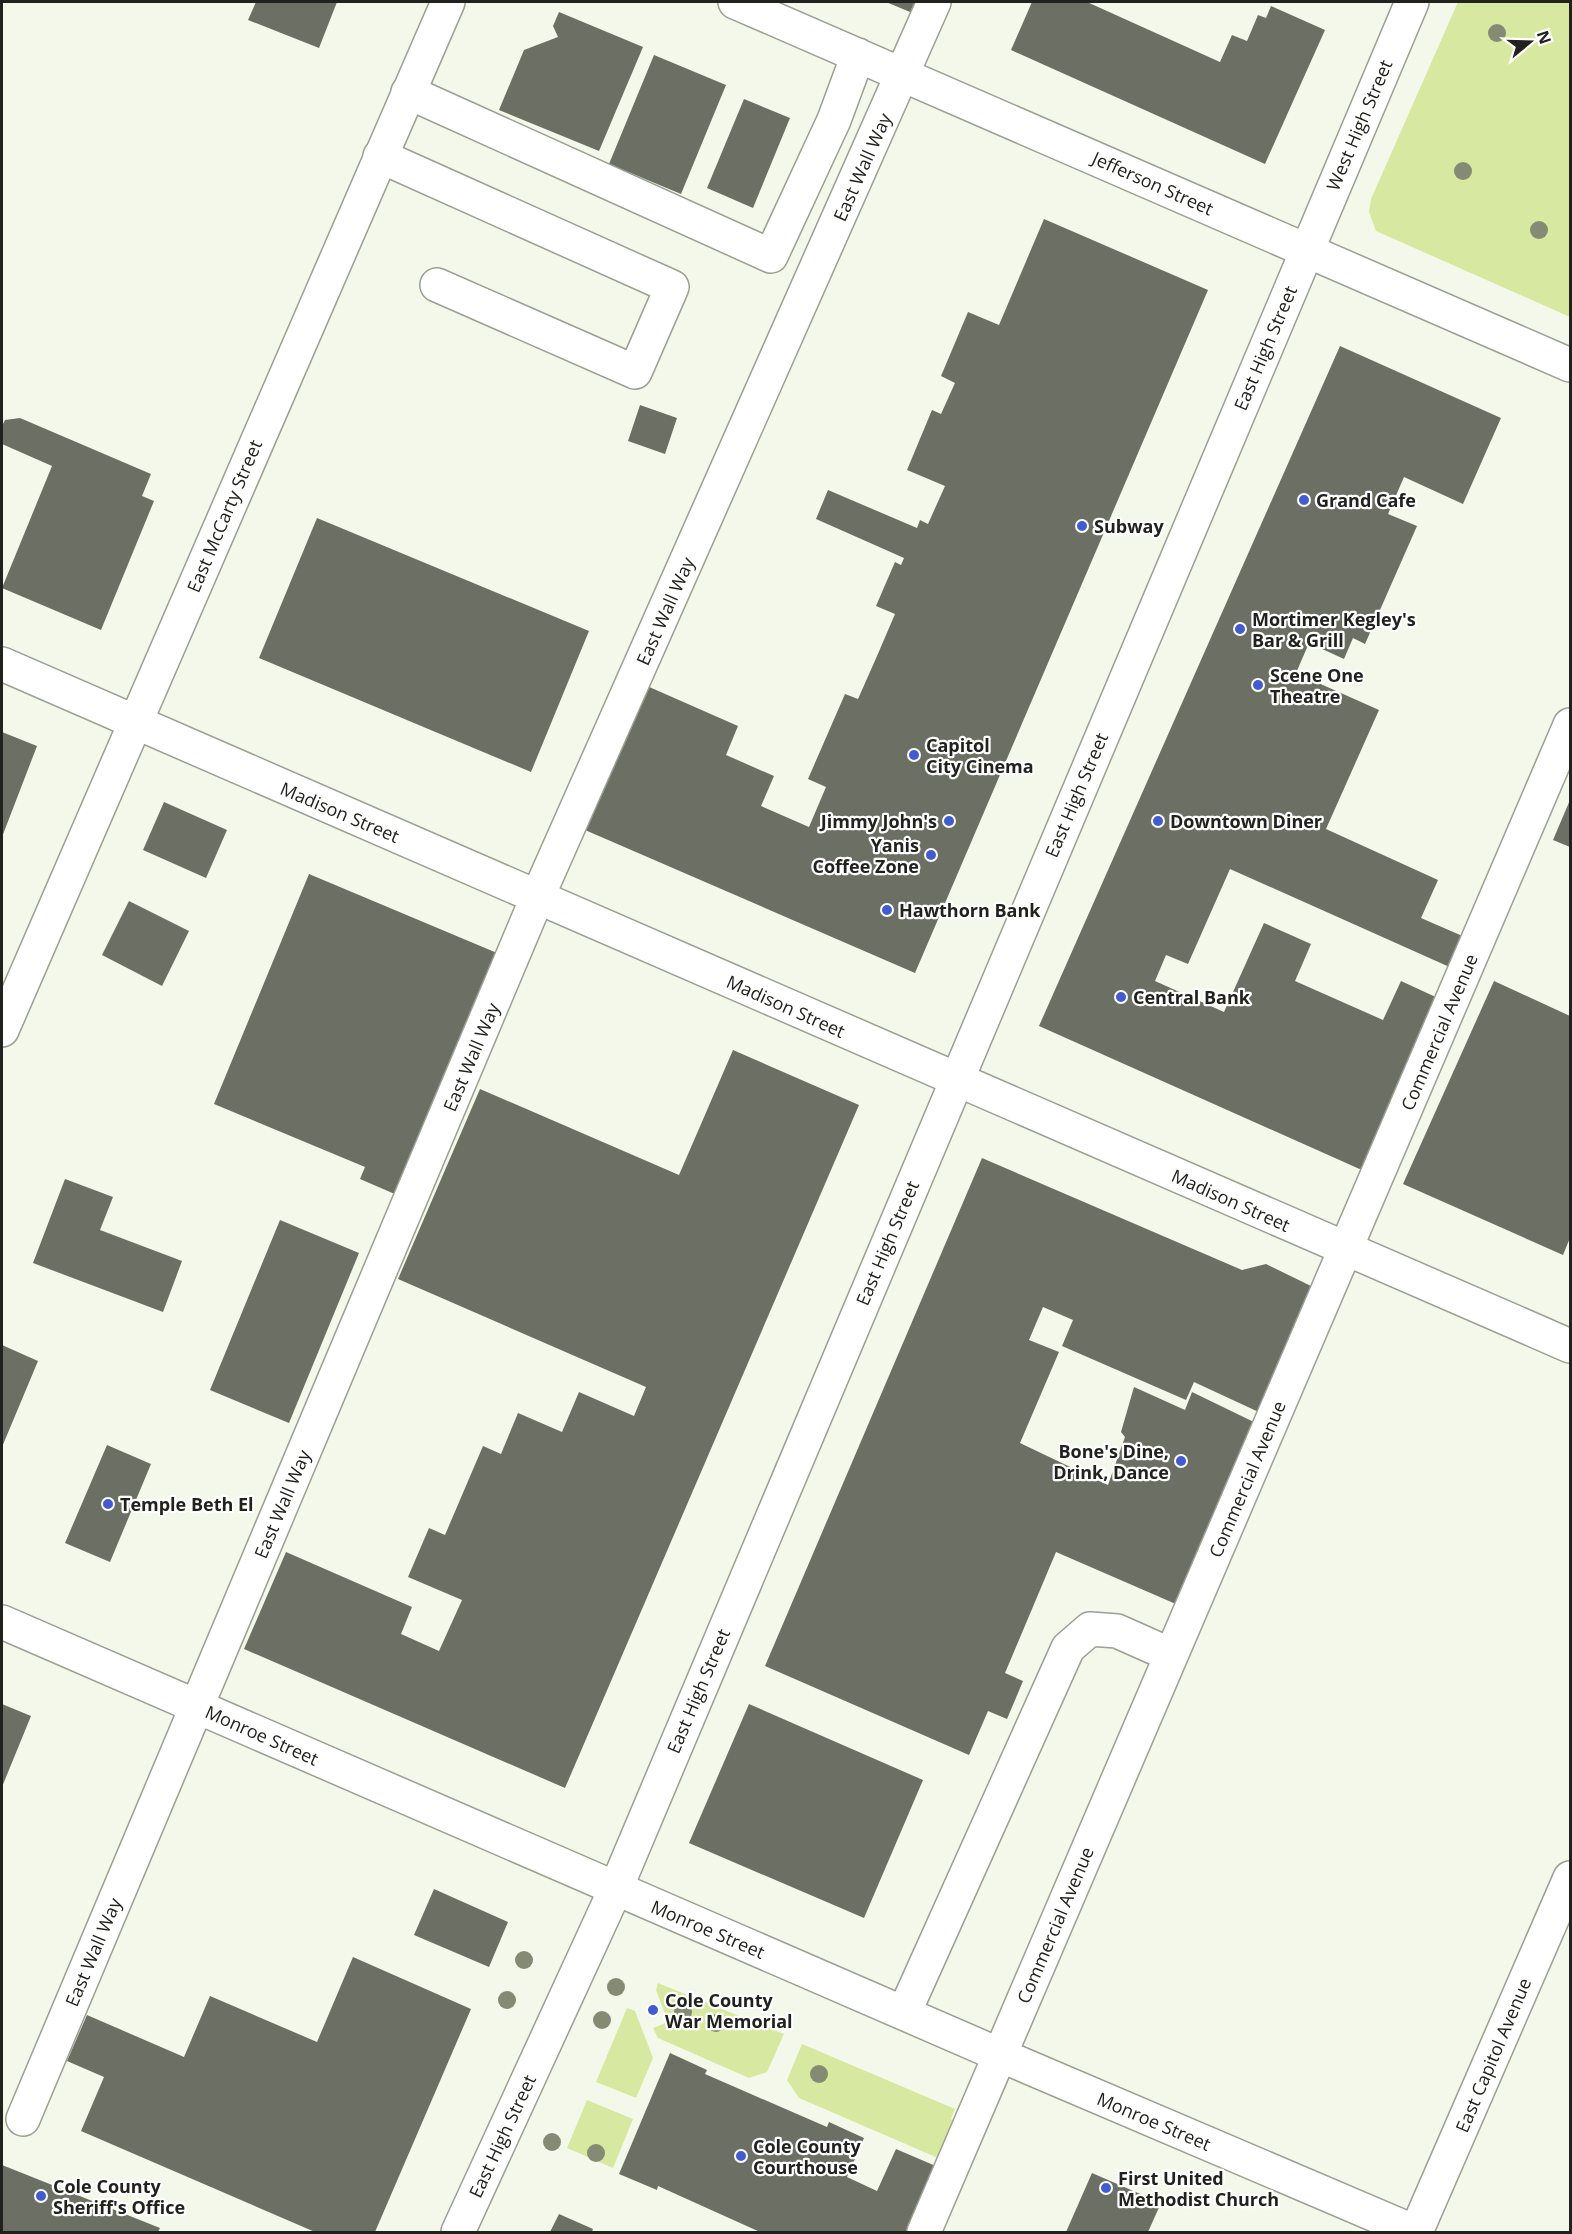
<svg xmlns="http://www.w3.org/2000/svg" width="1572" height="2234" viewBox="0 0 1572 2234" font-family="'Open Sans',sans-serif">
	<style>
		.green { fill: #d7e8a1 }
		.building { fill: #6c6f63 }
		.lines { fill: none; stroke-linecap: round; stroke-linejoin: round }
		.minor-casing { stroke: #9b9f92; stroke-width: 36 }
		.major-casing { stroke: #9b9f92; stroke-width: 36 }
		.minor { stroke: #fff; stroke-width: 33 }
		.major { stroke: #fff; stroke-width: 33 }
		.tree { fill: #848a73 }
		.poi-dot { fill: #425bce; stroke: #fff; stroke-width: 2 }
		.labels { text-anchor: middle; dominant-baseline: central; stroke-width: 4.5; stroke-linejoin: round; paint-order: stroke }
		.street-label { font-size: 18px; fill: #21221d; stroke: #fff }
		.poi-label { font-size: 18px; font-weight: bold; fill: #21221d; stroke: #fff; text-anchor: start }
	</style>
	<rect width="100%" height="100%" fill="#f4f8ea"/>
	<!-- green -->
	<path class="green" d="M1458,2H1570V317L1376,231L1369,212L1371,199Z
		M658,1983L784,2034L767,2072L749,2078L658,2038L653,2028L668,2022L656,1990Z
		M627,2008L635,2011L653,2058L636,2098L596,2082Z
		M802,2044L955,2109L951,2119L961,2124L945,2161L799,2098L787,2080Z
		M587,2100L633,2119L613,2168L567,2148Z"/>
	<!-- building -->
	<path class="building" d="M256,2H337L319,48L248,20Z
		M886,2H915L910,12Z
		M1032,2H1087L1220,62L1232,35L1247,41L1258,15L1266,18L1271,6L1325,30L1265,164L1011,50Z
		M559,12L643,47L599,151L499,110L524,50L558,37L553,26Z
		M654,55L726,85L681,194L609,164Z
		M744,99L790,118L753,208L707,188Z
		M1044,219L1208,290L915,973L585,830L647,686L738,726L726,755L774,776L761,806L809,827L826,787L808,779L845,694L858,699L877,656L895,614L876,606L895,562L901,565L904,558L816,519L828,490L917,528L920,520L928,524L945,486L907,470L932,410L941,414L955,383L941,376L968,312L999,325Z
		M1340,346L1501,418L1463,504L1404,477L1388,514L1417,526L1365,644L1353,638L1344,659L1309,643L1296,673L1379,710L1326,829L1438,880L1421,918L1467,938L1454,969L1230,869L1188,964L1166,955L1155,981L1224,1012L1264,923L1311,944L1295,981L1383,1020L1401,981L1440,999L1364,1171L1039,1026Z
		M640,405L677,418L665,454L628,441Z
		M20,418L151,474L142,496L154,501L101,630L2,588L52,466L2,444V426L5,420Z
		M317,518L589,631L531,772L259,658Z
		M2,732L37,746L2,837Z
		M1570,800V847L1553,840Z
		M164,802L227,830L206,878L143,850Z
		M309,874L497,953L397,1195L360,1179L365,1167L214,1104Z
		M129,901L189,931L162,986L102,955Z
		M1494,981L1570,1016V1238L1563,1255L1403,1184Z
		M733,1050L859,1105L565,1788L244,1649L286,1552L412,1607L401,1634L439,1651L462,1600L408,1577L429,1528L445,1535L483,1446L501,1454L518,1413L562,1432L579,1392L634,1416L646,1387L398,1279L480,1089L679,1175Z
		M982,1158L1242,1270L1266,1264L1311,1286L1263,1414L1194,1382L1186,1400L1062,1346L1073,1320L1043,1307L1029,1340L1059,1352L1020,1443L1108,1485L1125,1437L1121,1432L1134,1387L1185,1410L1192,1392L1260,1425L1185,1608L1056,1552L1005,1673L1023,1681L1007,1719L988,1711L969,1755L765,1666Z
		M65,1179L113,1197L100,1230L182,1261L163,1312L33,1263Z
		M280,1220L359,1253L289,1423L210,1390Z
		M2,1345L38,1361L2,1447Z
		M107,1445L151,1464L110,1562L65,1543Z
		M2,1704L31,1716L2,1787Z
		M749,1704L923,1780L864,1918L689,1843Z
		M434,1889L508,1922L489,1967L414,1935Z
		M353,1957L471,2009L375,2232H315L81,2131L104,2077L67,2061L87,2015L184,2057L210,1996L317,2042Z
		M670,2053L707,2070L705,2074L827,2127L829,2122L864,2138L847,2177L877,2191L896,2149L945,2170L918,2232H760L658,2186L657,2190L619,2174Z
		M2,2165L160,2228L158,2232H2Z
		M1092,2173L1161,2203L1148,2232H1066Z
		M559,2214L593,2229L592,2232H550Z"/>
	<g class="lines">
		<defs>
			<path id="minor" d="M735,2L1570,365
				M408,92L771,256L834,120L858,55
				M380,156L672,287L635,372L437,285
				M2,1622L1000,2055L1415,2232
				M904,2013L1068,1648L1090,1629L1117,1631L1171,1655
				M23,2119L537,898L934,2
				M924,2232L1570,725
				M1416,2232L1570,1878"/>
			<path id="major" d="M2,664L1570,1346
				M2,1030L448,2
				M458,2232L616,1888L1412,2"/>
		</defs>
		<!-- minor casing -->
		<use href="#minor" class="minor-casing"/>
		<!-- major casing -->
		<use href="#major" class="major-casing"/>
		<!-- minor -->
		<use href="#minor" class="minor"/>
		<!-- major -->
		<use href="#major" class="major"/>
	</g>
	<!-- trees -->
	<g class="tree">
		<circle cx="1497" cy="33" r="9"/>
		<circle cx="1463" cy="171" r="9"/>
		<circle cx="1539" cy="230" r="9"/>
		<circle cx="524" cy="1960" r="9"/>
		<circle cx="616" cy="1987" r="9"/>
		<circle cx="507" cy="2000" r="9"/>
		<circle cx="683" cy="2012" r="9"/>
		<circle cx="602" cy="2020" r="9"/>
		<circle cx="716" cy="2023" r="9"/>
		<circle cx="819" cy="2074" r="9"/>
		<circle cx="552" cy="2142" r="9"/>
		<circle cx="596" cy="2153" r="9"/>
	</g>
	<!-- markers -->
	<g class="poi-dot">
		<circle cx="1304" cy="500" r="6"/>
		<circle cx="1082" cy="526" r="6"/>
		<circle cx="1240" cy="629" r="6"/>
		<circle cx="1258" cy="685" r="6"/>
		<circle cx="914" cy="755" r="6"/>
		<circle cx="949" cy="821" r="6"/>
		<circle cx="1158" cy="821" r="6"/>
		<circle cx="931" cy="855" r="6"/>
		<circle cx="887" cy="910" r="6"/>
		<circle cx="1121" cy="997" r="6"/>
		<circle cx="1181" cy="1461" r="6"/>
		<circle cx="108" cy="1504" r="6"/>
		<circle cx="653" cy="2010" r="6"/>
		<circle cx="741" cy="2156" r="6"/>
		<circle cx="1106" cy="2188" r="6"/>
		<circle cx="41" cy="2196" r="6"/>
	</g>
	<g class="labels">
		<!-- street labels -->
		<g class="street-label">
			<text transform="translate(1359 125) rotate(-67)">West High Street</text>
			<text transform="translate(862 167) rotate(-66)">East Wall Way</text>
			<text transform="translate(1153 183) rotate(24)">Jefferson Street</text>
			<text transform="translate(1265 348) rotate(-67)">East High Street</text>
			<text transform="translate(224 516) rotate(-67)">East McCarty Street</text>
			<text transform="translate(665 611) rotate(-66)">East Wall Way</text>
			<text transform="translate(1076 795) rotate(-67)">East High Street</text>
			<text transform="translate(340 812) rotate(23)">Madison Street</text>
			<text transform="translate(786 1006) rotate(24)">Madison Street</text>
			<text transform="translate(1439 1032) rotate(-67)">Commercial Avenue</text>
			<text transform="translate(471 1057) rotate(-67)">East Wall Way</text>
			<text transform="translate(1231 1200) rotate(24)">Madison Street</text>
			<text transform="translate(887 1243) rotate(-67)">East High Street</text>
			<text transform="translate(1247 1479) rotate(-67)">Commercial Avenue</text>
			<text transform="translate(282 1504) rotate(-67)">East Wall Way</text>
			<text transform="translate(698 1691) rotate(-67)">East High Street</text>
			<text transform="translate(262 1735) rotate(24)">Monroe Street</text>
			<text transform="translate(1055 1925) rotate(-67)">Commercial Avenue</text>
			<text transform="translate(708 1929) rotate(23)">Monroe Street</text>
			<text transform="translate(93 1952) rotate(-67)">East Wall Way</text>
			<text transform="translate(1493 2055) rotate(-67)">East Capitol Avenue</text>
			<text transform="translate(1154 2121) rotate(23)">Monroe Street</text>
			<text transform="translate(502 2136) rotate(-65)">East High Street</text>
		</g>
		<!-- poi labels -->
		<g class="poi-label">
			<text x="1316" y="500">Grand Cafe</text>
			<text x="1094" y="526">Subway</text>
			<text x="1252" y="619">Mortimer Kegley's<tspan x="1252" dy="21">Bar &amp; Grill</tspan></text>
			<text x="1270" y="675">Scene One<tspan x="1270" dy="21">Theatre</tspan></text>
			<text x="926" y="745">Capitol<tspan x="926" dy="21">City Cinema</tspan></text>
			<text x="937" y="821" text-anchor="end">Jimmy John's</text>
			<text x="1170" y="821">Downtown Diner</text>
			<text x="919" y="845" text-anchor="end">Yanis<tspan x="919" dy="21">Coffee Zone</tspan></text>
			<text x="899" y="910">Hawthorn Bank</text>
			<text x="1133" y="997">Central Bank</text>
			<text x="1169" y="1451" text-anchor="end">Bone's Dine,<tspan x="1169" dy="21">Drink, Dance</tspan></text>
			<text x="120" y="1504">Temple Beth El</text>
			<text x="665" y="2000">Cole County<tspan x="665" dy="21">War Memorial</tspan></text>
			<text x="753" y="2146">Cole County<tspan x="753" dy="21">Courthouse</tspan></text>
			<text x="1118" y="2178">First United<tspan x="1118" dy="21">Methodist Church</tspan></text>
			<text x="53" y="2186">Cole County<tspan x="53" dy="21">Sheriff's Office</tspan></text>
		</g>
	</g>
	<!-- border -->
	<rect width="1572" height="2234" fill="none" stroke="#21221d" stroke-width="6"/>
	<!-- north arrow -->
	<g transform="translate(1530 42) rotate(71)" stroke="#ffffff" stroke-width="4.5" paint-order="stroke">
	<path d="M0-4.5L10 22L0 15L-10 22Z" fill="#21221d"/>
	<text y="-9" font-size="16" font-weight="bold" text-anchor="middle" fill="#21221d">N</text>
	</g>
</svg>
